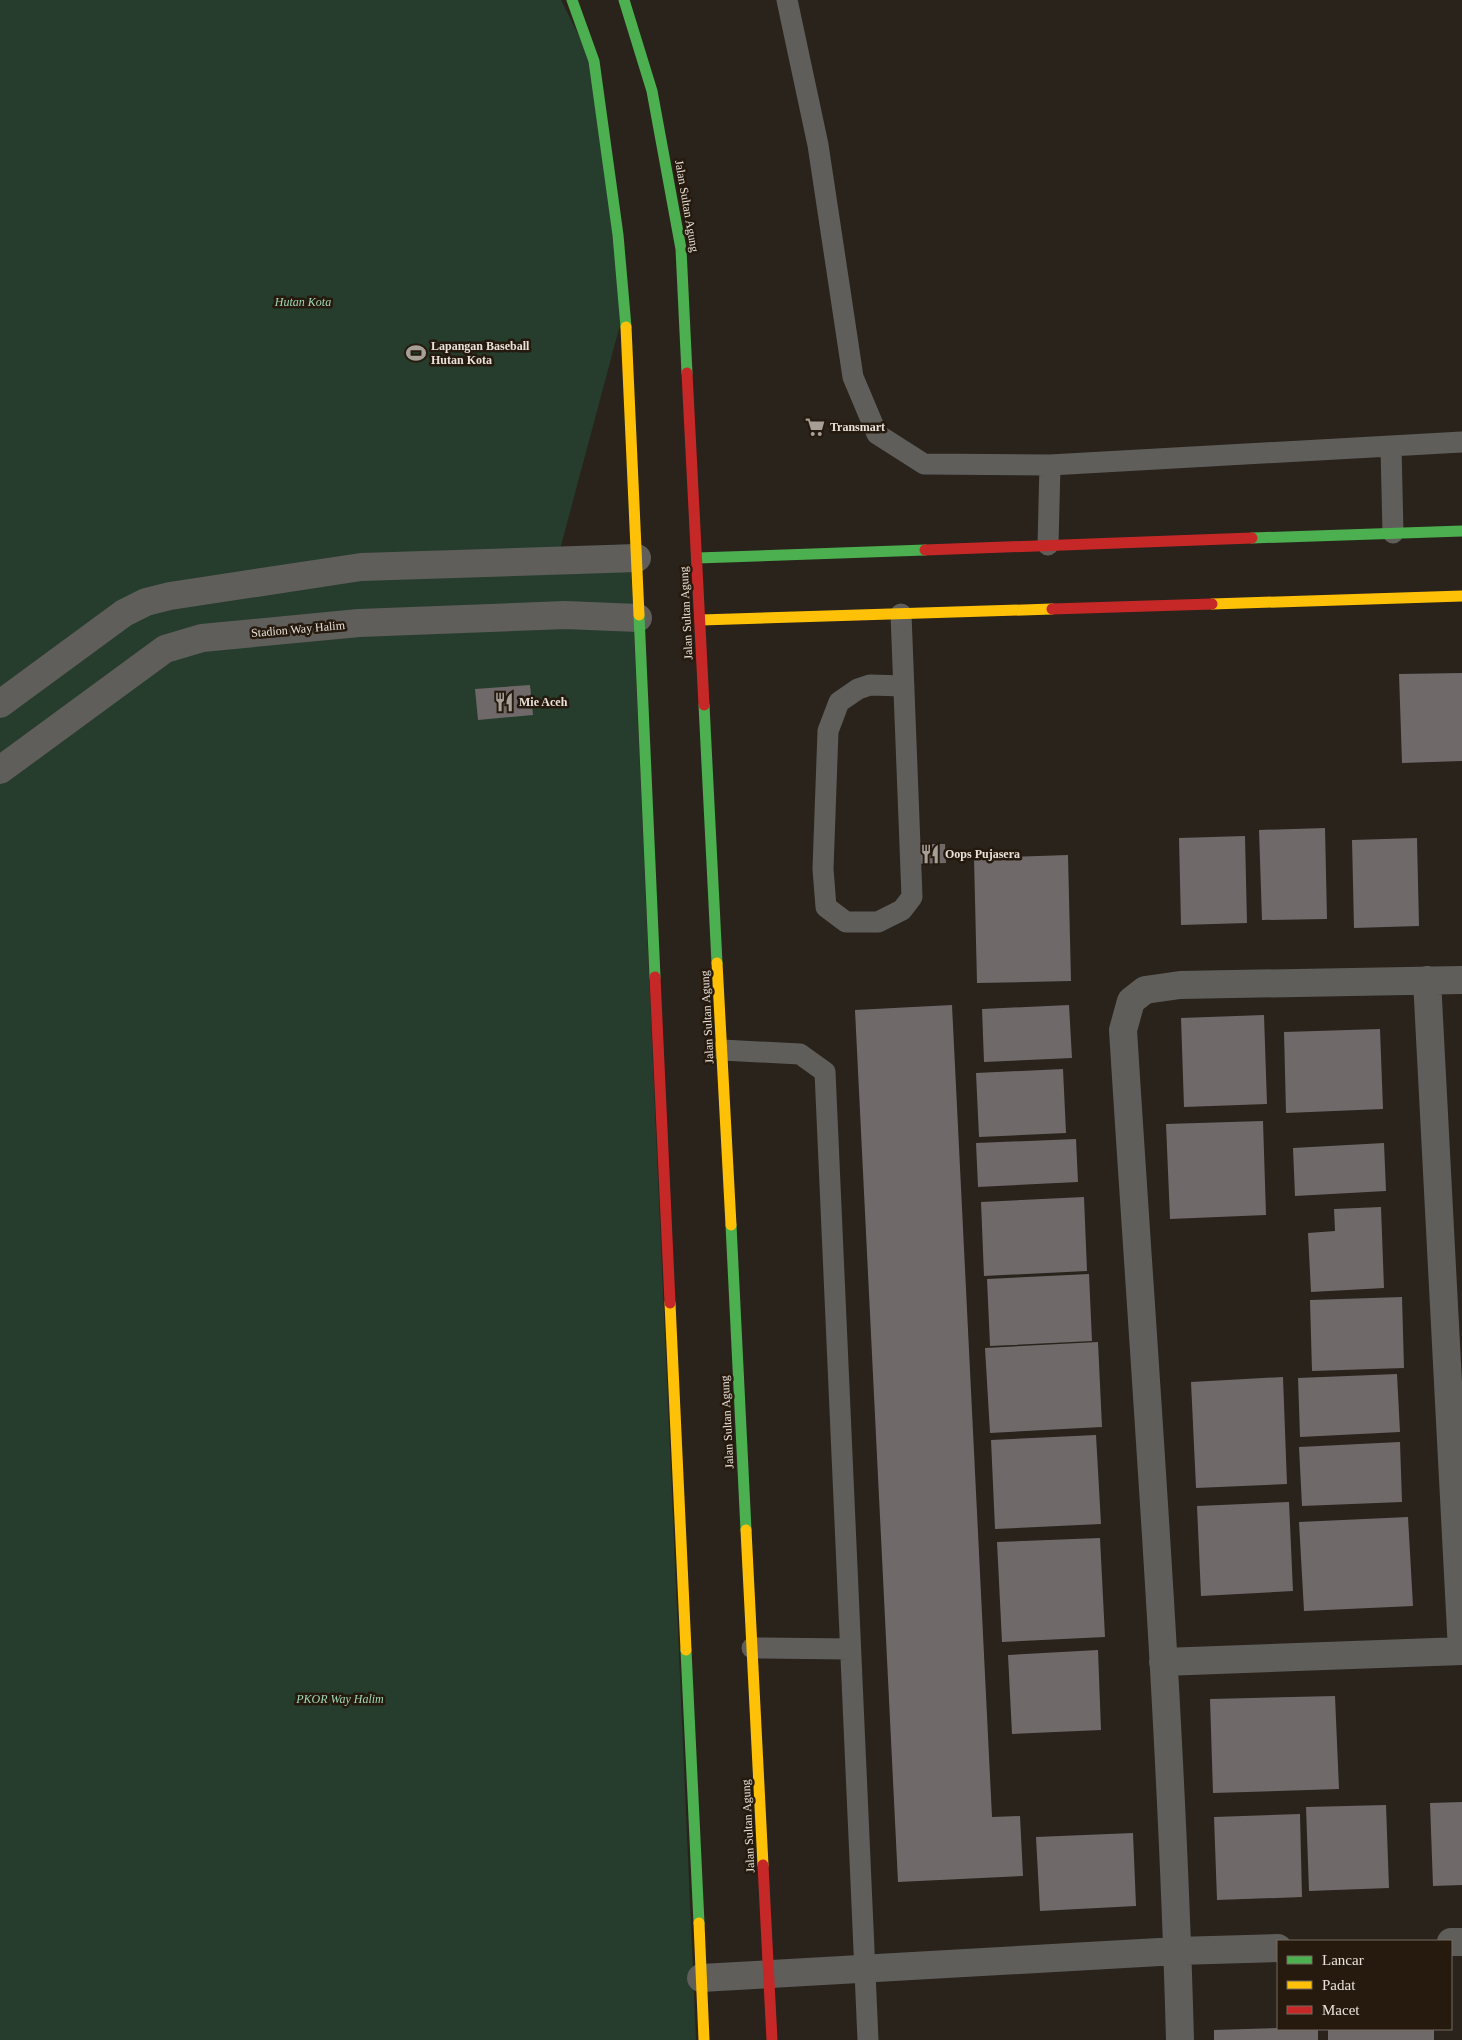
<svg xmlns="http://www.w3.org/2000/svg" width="1462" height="2040" viewBox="0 0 1462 2040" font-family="'Times New Roman',serif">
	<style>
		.green { fill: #263c2d }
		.building { fill: #6f6969 }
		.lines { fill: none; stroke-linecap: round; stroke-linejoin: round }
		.lane { stroke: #605e5a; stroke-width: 21 }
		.street { stroke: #605e5a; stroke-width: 28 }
		.fast { stroke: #4caf50; stroke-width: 11 }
		.slow { stroke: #ffc107; stroke-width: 11 }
		.jam { stroke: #c62828; stroke-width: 11 }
		.labels { text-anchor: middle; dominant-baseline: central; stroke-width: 5; stroke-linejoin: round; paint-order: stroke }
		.street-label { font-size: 12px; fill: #eae2da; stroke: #251a0d }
		.park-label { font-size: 12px; font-style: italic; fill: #9fd9b5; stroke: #251a0d }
		.poi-label { font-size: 12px; font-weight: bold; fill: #eae2da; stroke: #251a0d; text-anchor: start }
	</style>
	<rect width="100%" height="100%" fill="#29231c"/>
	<!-- green -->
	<path class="green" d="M0,0H561L590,58L624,310L554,572L631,564L696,2040H0Z"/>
	<!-- building -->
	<path class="building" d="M1462,673V761L1402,763L1399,674Z
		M530,685L533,715L478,720L475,689Z
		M1325,828L1327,919L1262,920L1259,830Z
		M1245,836L1247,923L1181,925L1179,838Z
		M1417,838L1419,926L1354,928L1352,840Z
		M915,844H945L946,863L915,864Z
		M1068,855L1071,981L977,983L974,858Z
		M952,1005L992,1817L1020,1816L1023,1876L898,1882L855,1010Z
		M1069,1005L1072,1058L984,1062L982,1009Z
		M1264,1015L1267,1104L1184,1107L1181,1018Z
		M1380,1029L1383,1109L1286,1113L1284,1032Z
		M1063,1069L1066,1133L979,1137L976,1073Z
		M1263,1121L1266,1215L1170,1219L1166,1124Z
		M1076,1139L1078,1182L978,1187L976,1143Z
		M1384,1143L1386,1191L1295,1196L1293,1148Z
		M1084,1197L1087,1271L984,1276L981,1202Z
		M1381,1207L1384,1288L1311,1292L1308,1233L1335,1231L1334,1209Z
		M1089,1274L1092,1341L990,1346L987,1279Z
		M1402,1297L1404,1368L1312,1371L1310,1300Z
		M1098,1342L1102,1427L990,1433L985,1348Z
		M1397,1374L1400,1432L1300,1437L1298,1378Z
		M1283,1377L1287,1484L1196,1488L1191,1382Z
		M1096,1435L1101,1524L995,1529L991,1440Z
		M1400,1442L1402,1502L1302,1506L1299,1447Z
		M1289,1502L1293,1591L1201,1596L1197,1506Z
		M1408,1517L1413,1606L1304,1611L1299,1522Z
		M1100,1538L1105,1637L1002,1642L997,1542Z
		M1098,1650L1101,1730L1012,1734L1008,1655Z
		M1335,1696L1339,1789L1213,1793L1210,1699Z
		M1462,1802V1885L1433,1886L1430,1803Z
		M1386,1805L1389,1888L1309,1891L1306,1807Z
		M1300,1814L1302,1897L1217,1900L1214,1817Z
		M1133,1833L1136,1906L1040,1911L1036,1837Z
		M1278,2028L1318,2029V2040H1214V2030Z
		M1328,2029H1434V2040H1328Z"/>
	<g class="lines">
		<!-- lane -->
		<path class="lane" d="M787,0L818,145L853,377L877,434L924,464L1050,465L1462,442
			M1391,447L1393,533
			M1048,545L1050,465
			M901,614L912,897L902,910L878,922H846L826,907L823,869L828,731L839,702L858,689L870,685L904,686
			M722,1050L800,1054L825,1072L868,2040
			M752,1648L850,1649"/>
		<!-- street -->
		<path class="street" d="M0,704L124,613L146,602L170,596L361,567L637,558
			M0,770L165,649L202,638L359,623L565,615L638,618
			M1427,980L1462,1651
			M1163,1662L1462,1651
			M1451,1942H1462
			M701,1978L1177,1951L1278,1948
			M1180,2040C1171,1703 1144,1367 1123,1030L1131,1001L1145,990L1180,985L1462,980"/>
		<!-- fast -->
		<path class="fast" d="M572,0L594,61L618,235L626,327
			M624,0L652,91L681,249L687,373
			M1252,538L1462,531
			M697,558L925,550
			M639,615L655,977
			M704,705L717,963
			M731,1225L746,1530
			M686,1650L699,1923"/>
		<!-- slow -->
		<path class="slow" d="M626,327L639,615
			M1212,604L1462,596
			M701,620L1052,609
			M717,963L731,1225
			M670,1303L686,1650
			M746,1530L763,1865
			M699,1923L704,2040"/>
		<!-- jam -->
		<path class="jam" d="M687,373L704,705
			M925,550L1252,538
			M1052,609L1212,604
			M655,977L670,1303
			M763,1865L772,2040"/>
	</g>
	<!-- icons -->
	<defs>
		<symbol id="stadium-bare" viewBox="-9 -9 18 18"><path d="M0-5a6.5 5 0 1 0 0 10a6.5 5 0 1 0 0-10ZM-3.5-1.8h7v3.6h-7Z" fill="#a69f98" stroke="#251a0d" stroke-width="2.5" paint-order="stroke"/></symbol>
		<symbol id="supermarket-bare" viewBox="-9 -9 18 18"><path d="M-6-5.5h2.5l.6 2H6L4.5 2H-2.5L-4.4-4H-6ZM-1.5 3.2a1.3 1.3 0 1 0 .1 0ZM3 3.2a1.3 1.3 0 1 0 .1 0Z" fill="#a69f98" stroke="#251a0d" stroke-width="2.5" paint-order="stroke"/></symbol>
		<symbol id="restaurant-bare" viewBox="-9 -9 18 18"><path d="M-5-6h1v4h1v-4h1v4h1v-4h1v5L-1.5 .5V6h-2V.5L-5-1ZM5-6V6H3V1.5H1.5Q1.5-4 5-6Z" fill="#a69f98" stroke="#251a0d" stroke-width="2.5" paint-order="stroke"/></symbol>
	</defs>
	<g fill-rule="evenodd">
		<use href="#stadium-bare" x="402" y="339" width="28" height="28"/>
		<use href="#supermarket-bare" x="801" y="413" width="28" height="28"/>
		<use href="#restaurant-bare" x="490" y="688" width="28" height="28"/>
		<use href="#restaurant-bare" x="916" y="840" width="28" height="28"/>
	</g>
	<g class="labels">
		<!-- street labels -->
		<g class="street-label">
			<text transform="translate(687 206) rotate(80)">Jalan Sultan Agung</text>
			<text transform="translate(686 613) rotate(-93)">Jalan Sultan Agung</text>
			<text transform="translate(298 629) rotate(-5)">Stadion Way Halim</text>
			<text transform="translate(707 1017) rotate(-93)">Jalan Sultan Agung</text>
			<text transform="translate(727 1422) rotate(-93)">Jalan Sultan Agung</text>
			<text transform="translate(748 1826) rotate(-93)">Jalan Sultan Agung</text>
		</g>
		<!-- park labels -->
		<g class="park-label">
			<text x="303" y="302">Hutan Kota</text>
			<text x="340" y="1699">PKOR Way Halim</text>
		</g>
		<!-- poi labels -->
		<g class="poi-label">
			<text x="431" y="346">Lapangan Baseball<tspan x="431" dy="14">Hutan Kota</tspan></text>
			<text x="830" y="427">Transmart</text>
			<text x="519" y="702">Mie Aceh</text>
			<text x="945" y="854">Oops Pujasera</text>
		</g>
	</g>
	<!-- legend -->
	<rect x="1277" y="1940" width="175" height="90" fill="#251a0d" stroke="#746a5f"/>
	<rect x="1287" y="1956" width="25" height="8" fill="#4caf50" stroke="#746a5f"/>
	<text x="1322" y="1965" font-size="15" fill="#eae2da">Lancar</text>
	<rect x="1287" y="1981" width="25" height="8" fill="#ffc107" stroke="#746a5f"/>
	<text x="1322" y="1990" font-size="15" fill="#eae2da">Padat</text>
	<rect x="1287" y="2006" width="25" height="8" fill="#c62828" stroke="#746a5f"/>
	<text x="1322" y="2015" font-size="15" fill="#eae2da">Macet</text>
</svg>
